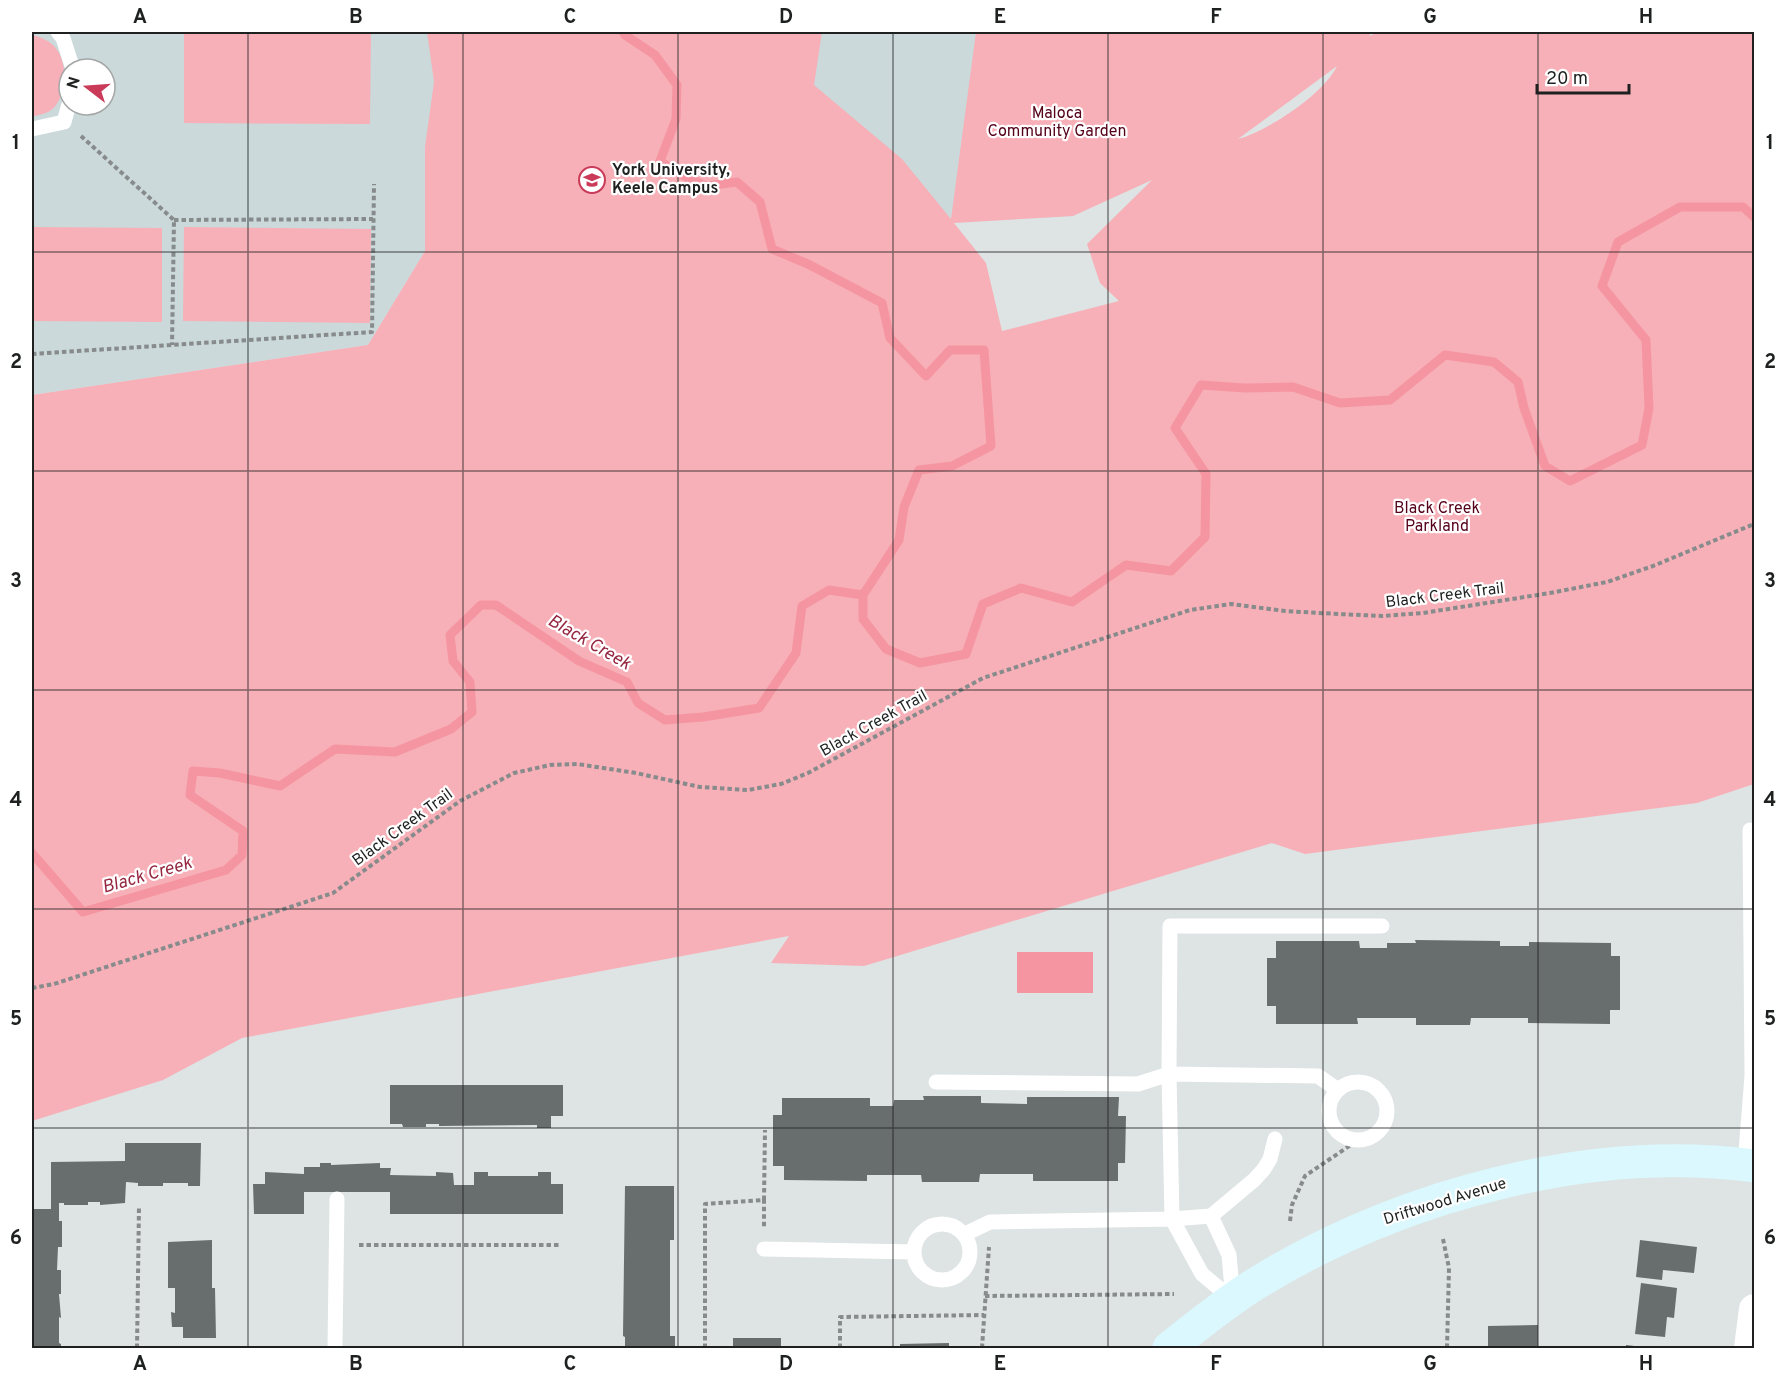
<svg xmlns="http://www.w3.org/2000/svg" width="1786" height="1380" viewBox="0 0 1786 1380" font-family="Overpass,sans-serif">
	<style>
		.built { fill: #cbd9db; fill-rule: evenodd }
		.green { fill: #f7b0b7; fill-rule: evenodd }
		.water { fill: #f595a1 }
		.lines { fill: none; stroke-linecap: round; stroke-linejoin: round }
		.stream { stroke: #f595a1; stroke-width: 9 }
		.building { fill: #686d6d }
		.path { stroke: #878b8c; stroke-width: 4; stroke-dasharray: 4.5 3; stroke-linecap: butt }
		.lane { stroke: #fff; stroke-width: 15 }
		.street { stroke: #fff; stroke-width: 30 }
		.secondary { stroke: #daf8fd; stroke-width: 33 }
		.grid { fill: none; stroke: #1f2121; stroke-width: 1.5; stroke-opacity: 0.55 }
		.labels { text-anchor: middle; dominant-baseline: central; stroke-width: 4.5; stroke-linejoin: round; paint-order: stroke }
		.park-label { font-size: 16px; fill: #540019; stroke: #fff }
		.poi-label { font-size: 16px; font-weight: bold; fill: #1f2121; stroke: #fff; text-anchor: start }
		.street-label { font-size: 16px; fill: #1f2121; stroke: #fff }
		.water-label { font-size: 18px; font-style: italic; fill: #95263f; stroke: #fff }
		.neatline { fill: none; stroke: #1f2121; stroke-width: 2 }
		.grid-label { font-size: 20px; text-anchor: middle; font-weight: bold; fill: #1f2121 }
	</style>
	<rect width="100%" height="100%" fill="#dee3e4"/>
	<!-- built -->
	<path class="built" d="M32,32H1372L1073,216L425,251L368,345L32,395ZM69,69H105V105H69Z"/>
	<!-- green -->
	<path class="green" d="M184,32H371L370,124L184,123Z
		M427,32H822L814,85L902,159L951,219L976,32H1372L1369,36L1379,32H1754V784L1697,803L1305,854L1272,843L864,966L771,963L789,936L242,1038L163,1080L32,1121V395L368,345L425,251V147L434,82ZM1337,66C1324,94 1268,131 1238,139ZM1152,180L1087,244L1100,283L1119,301L1002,331L986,263L954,223L1073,216Z
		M32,35C38,36 48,40 53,45C69,60 68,98 50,111C45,114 37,115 32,117Z
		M32,227L162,228V322L32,321Z
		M184,227L371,229L370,323L183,321Z"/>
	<!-- water -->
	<path class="water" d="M1017,952H1093V993H1017Z"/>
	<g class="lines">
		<!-- stream -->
		<path class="stream" d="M623,32L625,35L655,55L677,85L676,119L660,161L678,173L706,186L737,182L760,202L772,249L808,264L882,303L890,338L926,376L950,350H984L991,446L952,466L919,470L904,507L899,540L863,595
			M863,595V619L886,649L920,663L966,654L983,604L1021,588L1072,602L1126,565L1171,571L1205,537L1206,474L1175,428L1201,385L1245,388L1293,387L1340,403L1390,400L1445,355L1494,362L1518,382L1524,408L1545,466L1570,481L1642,445L1649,408L1646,340L1602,286L1618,242L1680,207H1743L1754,217
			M32,853L83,912L226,870L242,855L243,831L190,795L193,771L220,773L280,786L335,749L395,752L451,729L472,712L470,682L453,661L450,635L481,605H496L579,661L627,682L638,703L665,720L703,717L759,708L796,653L802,606L829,590L863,595"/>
	</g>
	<!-- building -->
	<path class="building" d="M1415,940L1500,941V946H1529V942L1611,943V956H1620V1010H1610V1024L1528,1023V1018H1471L1470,1025H1416V1018H1357L1358,1024H1276V1006H1267V958H1276V941H1359L1360,948H1387V943H1416Z
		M390,1085H563V1116H551V1128H537V1125L439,1126V1124H426V1127H403L402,1124H390Z
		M923,1096H981V1103L1027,1104V1097H1119L1118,1116H1126L1125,1163H1118V1181H1033V1174H980L979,1182H922L921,1175H867V1181L784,1180V1166H773V1115H782V1098H870V1106H893L894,1100H924Z
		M125,1143H201L200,1186H188V1183H163V1186H138V1183L126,1182L125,1203L100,1205V1202H88V1205H64V1203H59V1221H62V1247H58L57,1270H61V1294H59L61,1318L59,1317V1343L61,1344V1348H32V1209H51V1162L125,1161Z
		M320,1163H331V1165L380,1163V1168H391L390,1175L436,1176V1172L453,1173L454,1185H474V1172H488V1176H538V1172H551V1184H563V1214H390V1192H304V1214H254L253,1184H265V1172L304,1174V1167H320Z
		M625,1186H674V1240H670V1336H675V1348H625V1337L623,1336Z
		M212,1240V1288H215L216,1338H183V1327H172L171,1312L175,1313V1288H168V1242Z
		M1640,1240L1697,1247L1694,1273L1663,1270L1662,1280L1636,1277Z
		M1641,1283L1677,1288L1674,1318L1667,1317L1665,1337L1635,1334Z
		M1538,1325V1348H1488V1326Z
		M733,1338H781V1348H733Z
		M949,1343V1348H900V1344Z
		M1626,1345L1643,1347V1348H1626Z"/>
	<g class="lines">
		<!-- path -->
		<path class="path" d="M81,136L174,220L172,345
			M174,220L373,219
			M32,354L372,332L374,184
			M32,988L54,984L333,893L460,801L514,773L550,765L577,764L636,773L700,787L748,790L781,784L808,773L983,678L1190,610L1231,604L1285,611L1338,614L1382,616L1423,613L1550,593L1607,582L1653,566L1754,524
			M764,1200L765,1130
			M1290,1221L1292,1205L1305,1176L1358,1140
			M1443,1239L1449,1268L1447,1348
			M359,1245H559
			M985,1296L1174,1294
			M137,1348L139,1206
			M705,1348V1204L764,1200V1228
			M840,1348V1317L984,1315
			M982,1348L989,1247"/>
		<!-- lane -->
		<path class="lane" d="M58,32L63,38L73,69
			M32,129L64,122L69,104
			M936,1082L1138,1084L1169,1074L1318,1076L1338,1090
			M1329 1111a29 29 0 1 1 58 0a29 29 0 1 1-58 0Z
			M1745,1164L1752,1076L1750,830
			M1211,1216L1229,1255L1233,1300
			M914 1252a28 28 0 1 1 56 0a28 28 0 1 1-56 0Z
			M965,1234L990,1222L1172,1219L1211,1216L1254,1180L1264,1169L1270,1159L1275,1139
			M764,1249L914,1252
			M1233,1300L1202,1274L1172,1219L1169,1074L1170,926H1382
			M335,1348L337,1199"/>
		<!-- street -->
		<path class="street" d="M1749,1348L1754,1309"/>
		<!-- secondary -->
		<path class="secondary" d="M1169,1348C1197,1326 1226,1302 1257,1283C1399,1196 1588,1144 1754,1166"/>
	</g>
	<!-- grid -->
	<path class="grid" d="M248,32V1348M463,32V1348M678,32V1348M893,32V1348M1108,32V1348M1323,32V1348M1538,32V1348M32,252H1754M32,471H1754M32,690H1754M32,909H1754M32,1128H1754"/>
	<!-- icons -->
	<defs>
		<symbol id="university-ring" viewBox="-11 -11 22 22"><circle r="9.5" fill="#fff" stroke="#ca3a59" stroke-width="1.5"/><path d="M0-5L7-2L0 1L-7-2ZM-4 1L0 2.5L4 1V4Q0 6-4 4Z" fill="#ca3a59"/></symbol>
	</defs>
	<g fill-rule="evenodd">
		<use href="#university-ring" x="577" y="165" width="30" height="30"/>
	</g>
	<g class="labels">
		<!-- park labels -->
		<g class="park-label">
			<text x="1057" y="114">Maloca<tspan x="1057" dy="18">Community Garden</tspan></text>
			<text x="1437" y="509">Black Creek<tspan x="1437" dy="18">Parkland</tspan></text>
		</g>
		<!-- poi labels -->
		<g class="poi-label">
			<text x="612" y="171">York University,<tspan x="612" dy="18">Keele Campus</tspan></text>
		</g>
		<!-- street labels -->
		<g class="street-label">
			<text transform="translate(1445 596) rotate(-7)">Black Creek Trail</text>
			<text transform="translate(874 724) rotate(-29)">Black Creek Trail</text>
			<text transform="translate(403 828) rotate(-36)">Black Creek Trail</text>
			<text transform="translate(1445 1202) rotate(-17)">Driftwood Avenue</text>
		</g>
		<!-- water labels -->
		<g class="water-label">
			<text transform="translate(589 643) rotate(30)">Black Creek</text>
			<text transform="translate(147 876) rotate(-16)">Black Creek</text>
		</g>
	</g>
	<!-- border -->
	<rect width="1786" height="1380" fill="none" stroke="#ffffff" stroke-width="66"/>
	<!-- north arrow -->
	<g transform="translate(87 87) rotate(287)"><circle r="28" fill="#ffffff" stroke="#a5a6a6" stroke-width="1.5"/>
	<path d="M0-4.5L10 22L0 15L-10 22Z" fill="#ca3a59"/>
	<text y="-9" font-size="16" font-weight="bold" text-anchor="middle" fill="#1f2121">N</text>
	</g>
	<!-- scale -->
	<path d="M1537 84v9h92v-9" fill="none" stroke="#1f2121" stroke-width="3"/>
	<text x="1546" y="84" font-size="18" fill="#1f2121" stroke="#ffffff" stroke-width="4.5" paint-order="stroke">20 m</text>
	<rect x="33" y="33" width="1720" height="1314" class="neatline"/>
	<g class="grid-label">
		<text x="140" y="23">A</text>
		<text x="356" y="23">B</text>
		<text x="570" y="23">C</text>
		<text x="786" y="23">D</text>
		<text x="1000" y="23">E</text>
		<text x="1216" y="23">F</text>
		<text x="1430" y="23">G</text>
		<text x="1646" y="23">H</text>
		<text x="16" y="149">1</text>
		<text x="1770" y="149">1</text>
		<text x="16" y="368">2</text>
		<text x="1770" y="368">2</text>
		<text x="16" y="587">3</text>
		<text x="1770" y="587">3</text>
		<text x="16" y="806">4</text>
		<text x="1770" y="806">4</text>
		<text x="16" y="1025">5</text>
		<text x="1770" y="1025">5</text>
		<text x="16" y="1244">6</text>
		<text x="1770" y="1244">6</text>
		<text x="140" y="1370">A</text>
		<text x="356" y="1370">B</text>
		<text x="570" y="1370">C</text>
		<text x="786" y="1370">D</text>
		<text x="1000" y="1370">E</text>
		<text x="1216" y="1370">F</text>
		<text x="1430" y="1370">G</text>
		<text x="1646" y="1370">H</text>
	</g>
</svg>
